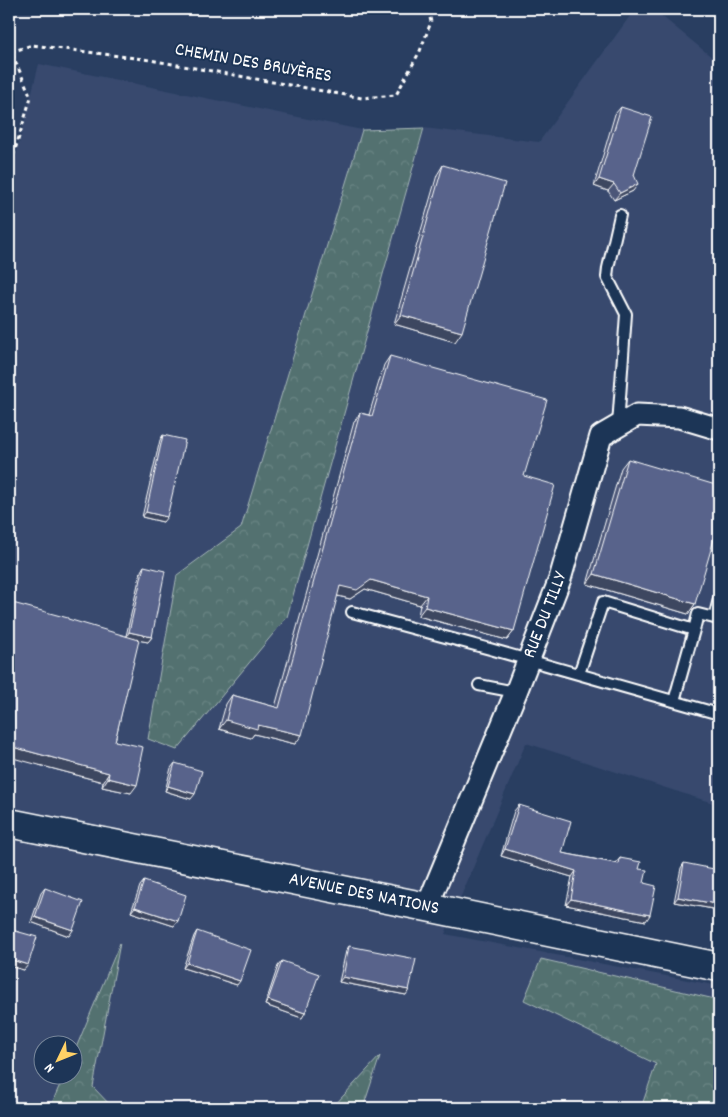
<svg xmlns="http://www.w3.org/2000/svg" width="728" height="1117" viewBox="0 0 728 1117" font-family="Dekko,sans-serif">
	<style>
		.built { fill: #37496e; fill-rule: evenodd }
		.forest { fill: url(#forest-crowns); stroke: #a8b8b8 }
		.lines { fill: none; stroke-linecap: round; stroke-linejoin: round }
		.service-casing { stroke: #fff; stroke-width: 14 }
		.minor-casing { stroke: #fff; stroke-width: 25 }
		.secondary-casing { stroke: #fff; stroke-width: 31 }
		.path { stroke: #fff; stroke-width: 3; stroke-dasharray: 4 4; stroke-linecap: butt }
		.service { stroke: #1d3557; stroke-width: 10 }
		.minor { stroke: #1d3557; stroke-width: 21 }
		.secondary { stroke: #1d3557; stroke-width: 28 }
		.wall { fill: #4c5678; stroke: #fff }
		.shaded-wall { fill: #3e4661; stroke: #fff }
		.building { fill: #58648b; stroke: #fff }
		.labels { text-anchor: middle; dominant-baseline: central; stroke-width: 4; stroke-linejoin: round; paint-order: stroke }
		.street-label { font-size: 19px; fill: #fff; stroke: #1d3557 }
	</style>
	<defs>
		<pattern id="forest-crowns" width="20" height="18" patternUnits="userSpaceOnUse" patternTransform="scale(1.25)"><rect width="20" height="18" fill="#527170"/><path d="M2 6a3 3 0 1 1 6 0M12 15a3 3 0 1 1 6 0" fill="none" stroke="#6c8685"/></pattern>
	</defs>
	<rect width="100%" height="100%" fill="#293e61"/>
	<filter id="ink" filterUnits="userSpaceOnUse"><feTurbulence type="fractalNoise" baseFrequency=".02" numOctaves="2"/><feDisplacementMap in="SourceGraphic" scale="10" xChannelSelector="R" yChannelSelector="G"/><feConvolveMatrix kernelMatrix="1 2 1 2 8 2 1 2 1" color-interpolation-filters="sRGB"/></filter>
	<g filter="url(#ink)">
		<!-- built -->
		<path class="built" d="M635,9H653L719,63V805L526,743L445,934L719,986V1108H9V183L39,64L362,130L241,528L177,575L287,617L424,128L539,142ZM42,1044H72V1074H42Z"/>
		<!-- forest -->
		<path class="forest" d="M424,128L287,617L177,750L148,739L177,575L241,528L362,130Z
			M120,943L93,1087L113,1108H50L64,1075L72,1074L73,1055Z
			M541,959L719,1000V1108H641L656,1064L524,1000Z
			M380,1056L363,1108H332Z"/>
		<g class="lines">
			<defs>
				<path id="service" d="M618,425L626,314L607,277L608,268L620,215
					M352,612L490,649L719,714
					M579,674L603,602L694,630L698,614L714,618L719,599
					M479,685L516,692
					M674,701L694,630"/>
				<g id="minor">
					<path id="s1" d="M427,907L516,692L560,579L601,436L637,415L679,417L719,429"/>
				</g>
				<g id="secondary">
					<path id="s2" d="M9,823L427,907L719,967"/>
				</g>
			</defs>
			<!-- service casing -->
			<use href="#service" class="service-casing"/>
			<!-- minor casing -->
			<use href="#minor" class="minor-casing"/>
			<!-- secondary casing -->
			<use href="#secondary" class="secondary-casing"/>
			<!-- path -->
			<path class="path" d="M9,47L31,97L9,170
				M11,52L32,45L150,60L362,98L396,95L420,51L431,22L428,9"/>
			<!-- service -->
			<use href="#service" class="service"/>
			<!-- minor -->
			<use href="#minor" class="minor"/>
			<!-- secondary -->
			<use href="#secondary" class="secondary"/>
		</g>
		<!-- wall -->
		<path class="wall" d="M621,107L634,175L633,191L614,200L608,191L594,186L615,114Z
			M443,165L455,342L394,324L437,175Z
			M390,356L524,476L514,631L507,640L418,616L420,605L365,589L350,599L337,596L295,744L254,734L251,738L219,729L226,704L232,695L275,707L354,422L360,413L369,415L384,365Z
			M163,435V522L142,517L160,440Z
			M628,459L695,604L688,614L587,584L621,468Z
			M144,566L152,637L148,642L138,640L115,741L131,793L102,787L103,782L39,765L126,636L141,571Z
			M175,763L191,799L165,791L171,768Z
			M519,805L562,853L616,863L620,858L639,869L644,883L646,921L566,905L572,877L501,856L514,811Z
			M684,863L716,904L713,909L674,902L681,868Z
			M144,881L174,926L131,912L140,886Z
			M45,888L69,936L31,922L41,893Z
			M12,930L24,970L9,966V935Z
			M197,931L237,985L183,968L194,936Z
			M349,946L406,995L339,982L346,951Z
			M282,961L302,1018L265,1005L278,966Z"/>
		<!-- shaded-wall -->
		<path class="shaded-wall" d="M599,179L614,184L608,191L594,186Z
			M638,184L633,191L614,200L620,193Z
			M401,315L462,332L455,342L394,324Z
			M146,512L167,517L163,522L142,517Z
			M594,574L695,604L688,614L587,584Z
			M371,580L427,596L420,605L365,589L350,599L334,595L340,586Z
			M425,607L514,631L507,640L418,616Z
			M129,632L152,637L148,642L126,638Z
			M226,720L258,725L302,735L295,744L254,734L251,738L219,729Z
			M9,746L109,773L103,782L39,765L9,757Z
			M108,778L137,785L131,793L102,787Z
			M168,786L195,794L191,799L165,791Z
			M505,849L576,871L572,877L501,856Z
			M678,897L716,904L713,909L674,902Z
			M571,899L650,915L646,921L566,905Z
			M135,907L178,921L174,926L131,912Z
			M35,917L73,930L69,936L31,922Z
			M9,959L28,965L24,970L9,966Z
			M187,963L240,981L237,985L183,968Z
			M343,977L409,990L406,995L339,982Z
			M268,1000L305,1013L302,1018L265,1005Z"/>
		<!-- building -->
		<path class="building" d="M621,107L652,117L634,175L638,184L620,193L614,184L599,179Z
			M443,165L505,183L462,332L401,315Z
			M390,356L547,400L524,476L555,485L514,631L425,607L427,596L371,580L357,590L340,586L302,735L258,725L257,729L226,720L232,695L279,708L360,413L372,416Z
			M163,435L185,440L167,517L146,512Z
			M628,459L719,486V522L695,604L594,574Z
			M144,566L165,571L152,637L129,632Z
			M9,602L68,618V619L139,640L115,741L143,747L139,766L141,767L137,785L108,778L109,773L9,746Z
			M175,763L202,771L195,794L168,786Z
			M519,805L571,821L562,853L619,864L620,858L641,862L639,869L647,870L644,883L656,886L650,915L571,899L576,871L505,849Z
			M684,863L719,870V887L716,904L678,897Z
			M144,881L186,895L178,921L135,907Z
			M45,888L83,902L73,930L35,917Z
			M12,930L37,937L28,965L9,959V942Z
			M197,931L251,950L240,981L187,963Z
			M349,946L416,959L409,990L343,977Z
			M282,961L319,974L305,1013L268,1000Z
			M390,1103L404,1108H389Z"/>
	</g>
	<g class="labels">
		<!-- street labels -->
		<g class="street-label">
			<text transform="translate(253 64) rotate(10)">CHEMIN DES BRUYÈRES</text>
			<text stroke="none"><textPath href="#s1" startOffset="315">RUE DU TILLY</textPath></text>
			<text stroke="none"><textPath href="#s2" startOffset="362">AVENUE DES NATIONS</textPath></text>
		</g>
	</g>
	<!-- margin -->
	<rect width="728" height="1117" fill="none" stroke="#1d3557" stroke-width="30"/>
	<rect x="15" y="15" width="698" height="1087" fill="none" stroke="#fff" stroke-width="2" filter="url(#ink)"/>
	<!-- north arrow -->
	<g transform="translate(58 1060) rotate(227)"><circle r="24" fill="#1d3557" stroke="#77869a"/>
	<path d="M0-4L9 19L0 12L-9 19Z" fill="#ffd166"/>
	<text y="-8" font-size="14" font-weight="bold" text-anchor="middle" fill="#ffffff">N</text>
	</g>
</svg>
